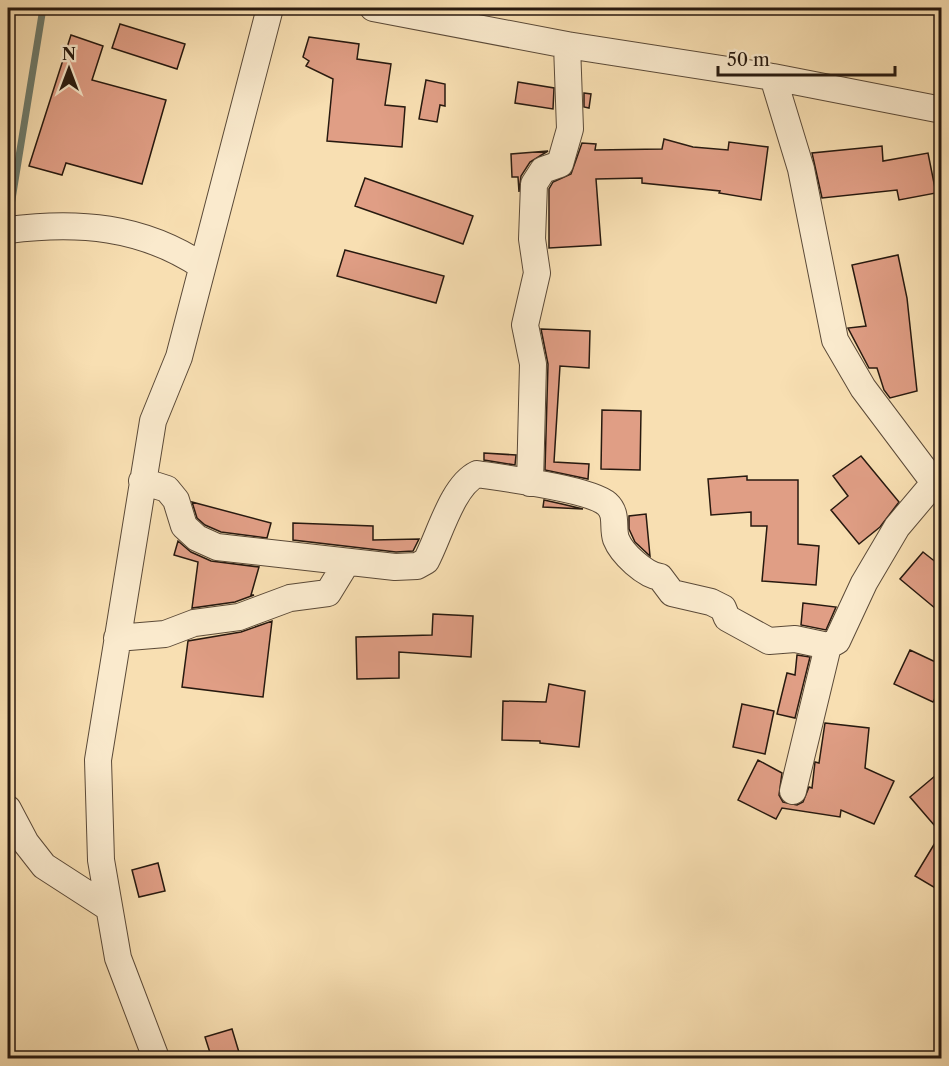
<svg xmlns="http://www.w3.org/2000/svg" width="949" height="1066" viewBox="0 0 949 1066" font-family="'Libre Caslon Text',serif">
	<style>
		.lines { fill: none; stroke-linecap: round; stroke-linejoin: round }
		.stream { stroke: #6e7b6c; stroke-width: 7 }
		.building { fill: #e09e85; stroke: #27190f; stroke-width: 1.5 }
		.minor-casing { stroke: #5b4a38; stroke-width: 28 }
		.minor { stroke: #faeacd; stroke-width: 26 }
	</style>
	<rect width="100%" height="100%" fill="#f8dfb2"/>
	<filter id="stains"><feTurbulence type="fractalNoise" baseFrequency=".00333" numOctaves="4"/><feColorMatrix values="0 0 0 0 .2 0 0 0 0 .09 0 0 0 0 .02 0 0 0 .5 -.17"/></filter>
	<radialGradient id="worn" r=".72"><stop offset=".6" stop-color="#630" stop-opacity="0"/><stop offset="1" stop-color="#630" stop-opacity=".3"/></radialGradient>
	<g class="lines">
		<!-- stream -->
		<path class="stream" d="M8,224L43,8"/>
	</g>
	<!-- building -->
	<path class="building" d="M120,24L185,44L177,69L112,48Z
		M71,35L103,46L92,80L166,100L142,184L66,163L62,175L29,166Z
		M309,37L359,44L357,59L391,64L385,105L405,107L402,147L327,141L333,79L306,66L309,61L303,57Z
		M426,80L445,84V106L440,105L437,122L419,119Z
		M518,82L554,88L553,109L515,103Z
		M584,93L591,94L589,108L584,107Z
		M664,139L693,147L728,150L729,142L768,147L761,200L719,193L720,191L642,183V178L596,179L601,245L549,248V189L553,182L571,174L582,143L596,144L595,150L662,149Z
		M882,146L883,161L928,153L936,193L899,200L897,190L822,198L812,153Z
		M548,151L530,162L521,176L519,192L518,177H512L511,154Z
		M365,178L473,216L463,244L355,206Z
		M345,250L444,276L436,303L337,276Z
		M898,255L907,298L917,391L890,398L884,390L877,368H869L848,328L866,326L852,265Z
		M541,329L590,331L589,368L560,366L554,462L589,464L588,479L545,470L548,364Z
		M602,410L641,411L640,470L601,469Z
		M484,453L516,455L515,465L484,460Z
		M861,456L899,502L880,527L859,544L831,510L848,496L833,476Z
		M747,476V480H798V544L819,546L816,585L762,581L767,526H751V512L711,515L708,479Z
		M544,500L562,504L583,509L543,507Z
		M192,502L271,523L267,538L221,532L205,525L197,518Z
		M646,514L650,556L635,542L629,529V516Z
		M293,523L373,526V540L419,539L413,551L396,552L293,540Z
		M178,541L191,552L211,561L259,567L251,595H254L235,602L192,608L198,562L174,555Z
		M923,552L942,567V614L900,579Z
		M803,603L836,607L826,630L801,625Z
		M433,614L473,616L471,657L399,652V678L357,679L356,637L432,635Z
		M272,621L263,697L182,687L188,641L241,632Z
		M910,650L942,665V684L933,702L894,684Z
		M797,655L810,657L795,718L777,714L787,673L795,675Z
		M549,684L585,691L579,747L540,743V741L502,740L503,701L546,702Z
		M742,704L774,711L765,754L733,747Z
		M825,723L869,728L865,768L894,781L874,824L841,810L840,817L782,808L776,819L738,800L758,760L782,773L779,795L783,802L797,805L803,802L809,787L812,788L815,762L819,763Z
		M942,770V892L915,876L941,833L910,797Z
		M158,863L165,891L139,897L132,870Z
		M232,1029L241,1059H212L205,1037Z"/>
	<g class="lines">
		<defs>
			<path id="minor" d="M373,8L567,45L773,77L942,110
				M773,77L801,169L835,340L863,388L942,493
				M8,230C78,221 142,226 202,266
				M142,481L167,489L176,500L184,526L197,538L217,547L395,567L417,566L426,561C439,537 452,486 477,474C503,478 590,489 607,504C618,514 612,527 616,539C622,554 645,575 660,577L672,593L711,602L723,608L727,618L769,641L795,639L828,646L837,641L864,583L897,527L934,483
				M530,483L533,364L525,325L537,273L532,239L534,184L543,170L560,164L570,129L567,45
				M117,638L165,634L194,623L239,617L290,598L328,593L347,562
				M793,791L828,646
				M8,809L26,843L44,866L109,908
				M156,1058L118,958L101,860L98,760L153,421L179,357L270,8"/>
		</defs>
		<!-- minor casing -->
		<use href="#minor" class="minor-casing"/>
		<!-- minor -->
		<use href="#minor" class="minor"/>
	</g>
	<!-- margin -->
	<rect width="949" height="1066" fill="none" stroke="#f8dfb2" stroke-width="30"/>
	<rect x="9" y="9" width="931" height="1048" fill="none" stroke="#27190f" stroke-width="3"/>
	<rect x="15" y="15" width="919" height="1036" fill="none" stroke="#27190f" stroke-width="1.5"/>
	<!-- north arrow -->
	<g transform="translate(69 69)" stroke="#faeacd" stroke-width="4.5" paint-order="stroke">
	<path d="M0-4.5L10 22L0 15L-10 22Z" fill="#27190f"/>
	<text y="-9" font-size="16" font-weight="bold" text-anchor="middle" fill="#27190f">N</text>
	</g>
	<!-- scale -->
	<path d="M718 66v9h177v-9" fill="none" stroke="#27190f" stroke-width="3"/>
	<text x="727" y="66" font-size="18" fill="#27190f" stroke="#faeacd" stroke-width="4.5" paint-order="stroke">50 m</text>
	<rect width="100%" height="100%" filter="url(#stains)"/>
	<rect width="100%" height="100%" fill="url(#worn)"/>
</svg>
